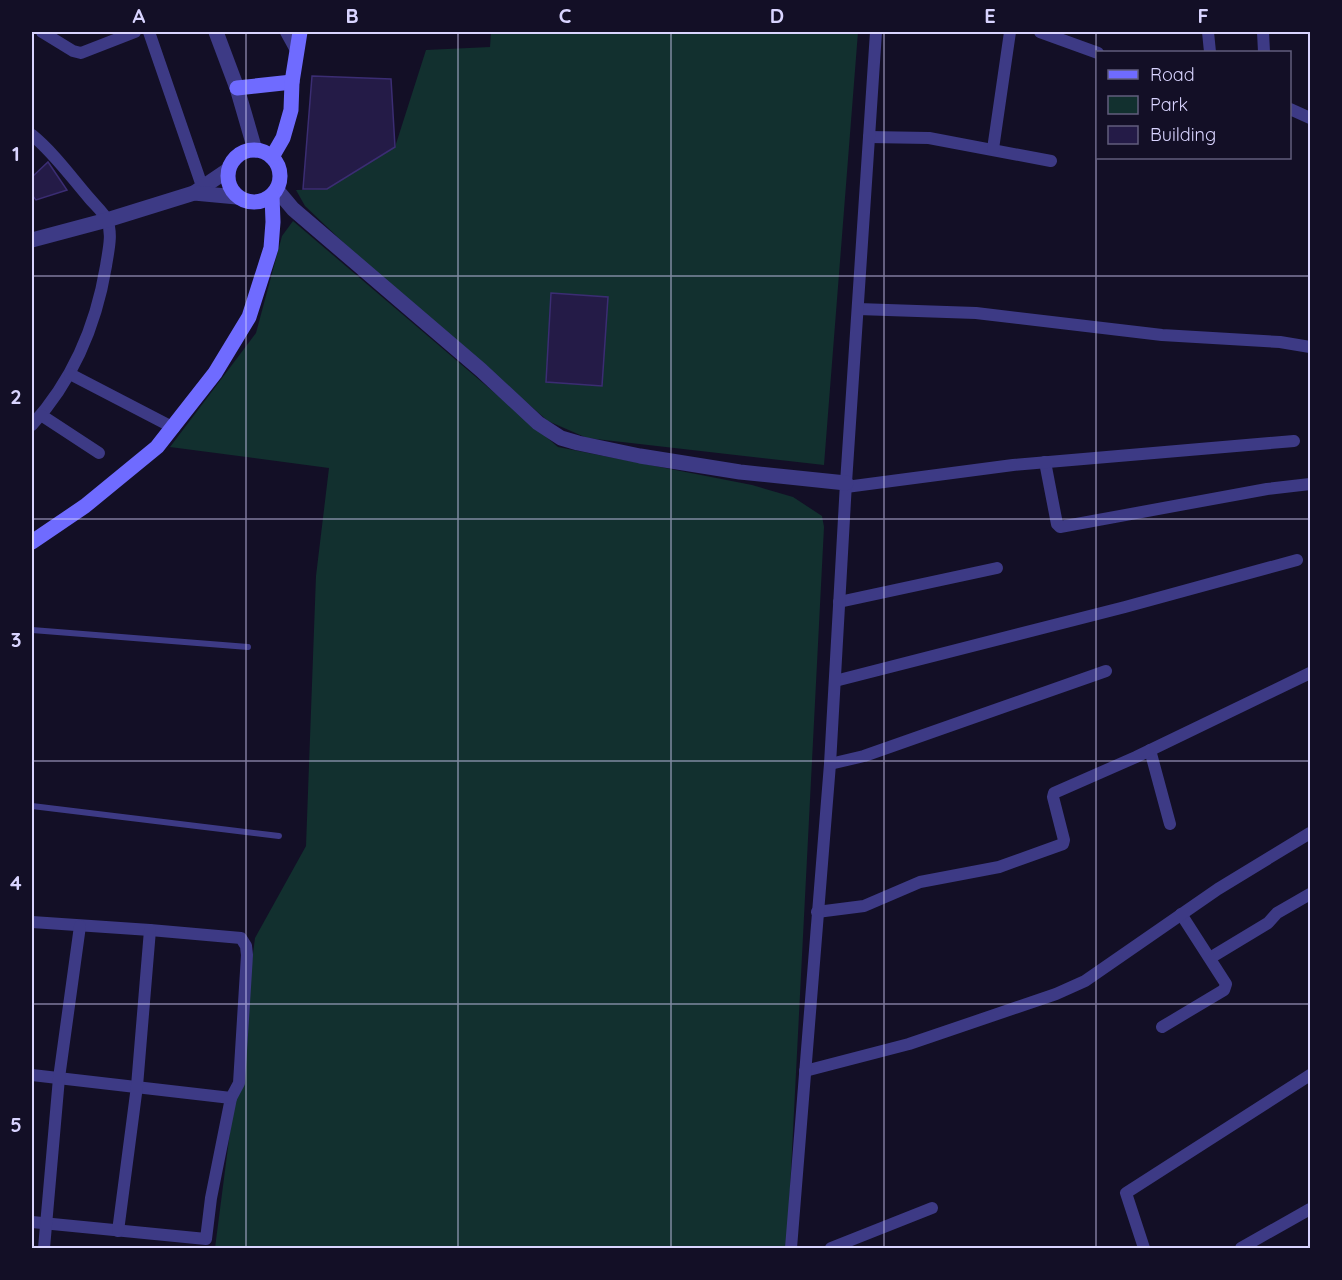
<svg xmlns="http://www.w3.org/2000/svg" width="1342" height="1280" font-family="Quicksand,sans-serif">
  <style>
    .green { fill: #12302f }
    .building { fill: #241b47; stroke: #3b2d73; stroke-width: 1.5 }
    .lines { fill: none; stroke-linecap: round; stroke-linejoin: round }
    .service { stroke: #3d3a85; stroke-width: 6 }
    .minor { stroke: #3d3a85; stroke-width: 12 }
    .tertiary { stroke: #3d3a85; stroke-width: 15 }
    .secondary { stroke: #6f6bff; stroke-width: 15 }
    .grid { fill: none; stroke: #d9d4ff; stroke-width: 1.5; stroke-opacity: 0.55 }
    .neatline { fill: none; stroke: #d9d4ff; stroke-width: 2 }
    .grid-label { font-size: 20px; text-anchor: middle; font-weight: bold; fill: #d9d4ff }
  </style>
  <rect width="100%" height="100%" fill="#130f26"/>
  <!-- green -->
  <g class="green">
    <path d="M 491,32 L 858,32 L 824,465 L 587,438 L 548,421 L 367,265 L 305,206 L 296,190 L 327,189 L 395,147 L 426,50 L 490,47 Z"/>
    <path d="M 293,221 L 558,447 L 752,485 L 793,497 L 822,516 L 824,527 L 787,1248 L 215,1248 L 255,938 L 306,846 L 316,576 L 329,468 L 170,447 L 256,333 L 282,236 Z"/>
  </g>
  <!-- building -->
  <g class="building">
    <path d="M 312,76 L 391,79 L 395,147 L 327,189 L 303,189 Z"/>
    <path d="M 48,162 L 67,190 L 36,200 L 32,195 L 32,177 Z"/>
    <path d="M 551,293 L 608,297 L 602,386 L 546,382 Z"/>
  </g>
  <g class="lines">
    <!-- service -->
    <g class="service">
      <path d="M 32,630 L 248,647"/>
      <path d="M 32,806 L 279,836"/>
    </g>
    <!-- minor -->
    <g class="minor">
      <path d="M 42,32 L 73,51 L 81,53 L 135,32"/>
      <path d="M 149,32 L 202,186"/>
      <path d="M 286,32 L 297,52"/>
      <path d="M 1040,32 L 1098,53"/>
      <path d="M 1208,32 L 1210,52"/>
      <path d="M 1263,32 L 1264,52"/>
      <path d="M 1290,109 L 1310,118"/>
      <path d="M 32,135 C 54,153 71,177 90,199 C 95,205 104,213 107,220 C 113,234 108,252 106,266 C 96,326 73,380 32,425"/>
      <path d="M 869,137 L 929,138 L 1051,161"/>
      <path d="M 993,149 L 1010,32"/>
      <path d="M 858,309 L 976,313 L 1162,335 L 1280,342 L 1310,347"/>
      <path d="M 70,374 L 174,428"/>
      <path d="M 41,415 L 99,453"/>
      <path d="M 1045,462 L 1057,524 L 1060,527 L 1267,489 L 1310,484"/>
      <path d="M 846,487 L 1013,465 L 1294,441"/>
      <path d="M 839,602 L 997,568"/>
      <path d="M 835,681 L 1125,607 L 1297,560"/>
      <path d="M 1150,750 L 1170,824"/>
      <path d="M 830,764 L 864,756 L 1106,671"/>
      <path d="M 817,912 L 864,906 L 920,882 L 999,867 L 1063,844 L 1064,840 L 1053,797 L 1054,793 L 1136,757 L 1310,673"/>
      <path d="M 32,922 L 150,930 L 241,938 L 246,946 L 247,955 L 239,1083 L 231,1098 L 211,1198 L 206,1239 L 32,1222"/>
      <path d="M 1210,958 L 1268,923 L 1277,913 L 1310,894"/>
      <path d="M 1162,1027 L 1224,990 L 1226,984 L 1181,914"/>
      <path d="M 805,1071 L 909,1044 L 1056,994 L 1085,981 L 1218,889 L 1310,833"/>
      <path d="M 32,1075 L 231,1098"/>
      <path d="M 118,1231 L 137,1086 L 150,930"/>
      <path d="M 44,1248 L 59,1078 L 80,926"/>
      <path d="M 791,1248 L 830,764 L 846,483 L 876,32"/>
      <path d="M 831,1248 L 932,1208"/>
      <path d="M 1144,1248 L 1126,1193 L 1310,1075"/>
      <path d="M 1241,1248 L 1310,1209"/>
    </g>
    <!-- tertiary -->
    <g class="tertiary">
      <path d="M 216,32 L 237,88 L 255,150"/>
      <path d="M 277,190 L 293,209 L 481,370 L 538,423 L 561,438 L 578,443 L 640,456 L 740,472 L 846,483"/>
      <path d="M 194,193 L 228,170"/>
      <path d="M 32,240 L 107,220 L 194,193 L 237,197"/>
    </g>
    <!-- secondary -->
    <g class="secondary">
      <path d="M 237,88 L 292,82"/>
      <circle cx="254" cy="176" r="26"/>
      <path d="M 272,157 L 283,138 L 291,110 L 292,82 L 300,32"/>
      <path d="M 32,542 L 85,506 L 157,447 L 215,373 L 249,317 L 271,248 L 273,222 L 272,196"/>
    </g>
  </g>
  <!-- grid -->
  <path class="grid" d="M 246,32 L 246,1248M 458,32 L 458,1248M 671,32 L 671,1248M 884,32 L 884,1248M 1096,32 L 1096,1248M 32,276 L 1310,276M 32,519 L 1310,519M 32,761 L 1310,761M 32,1004 L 1310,1004"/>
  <!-- border -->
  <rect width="1342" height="1280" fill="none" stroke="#130f26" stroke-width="66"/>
  <!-- legend -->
  <rect x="1096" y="51" width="195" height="108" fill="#130f26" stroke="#625e7d" stroke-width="1.5"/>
  <rect x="1108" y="70" width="30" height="9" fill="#6f6bff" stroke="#625e7d" stroke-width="1.5"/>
  <text x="1150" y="81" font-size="18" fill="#d9d4ff">Road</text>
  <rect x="1108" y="96" width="30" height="18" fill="#12302f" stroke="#625e7d" stroke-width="1.5"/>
  <text x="1150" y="111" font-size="18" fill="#d9d4ff">Park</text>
  <rect x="1108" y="126" width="30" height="18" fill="#241b47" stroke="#625e7d" stroke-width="1.5"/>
  <text x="1150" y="141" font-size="18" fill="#d9d4ff">Building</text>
  <rect x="33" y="33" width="1276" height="1214" class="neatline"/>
  <g class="grid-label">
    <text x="139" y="23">A</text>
    <text x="352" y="23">B</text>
    <text x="565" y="23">C</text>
    <text x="777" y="23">D</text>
    <text x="990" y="23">E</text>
    <text x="1203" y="23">F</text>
    <text x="16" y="161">1</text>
    <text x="16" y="404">2</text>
    <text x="16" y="647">3</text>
    <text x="16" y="890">4</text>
    <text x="16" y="1132">5</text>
  </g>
</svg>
